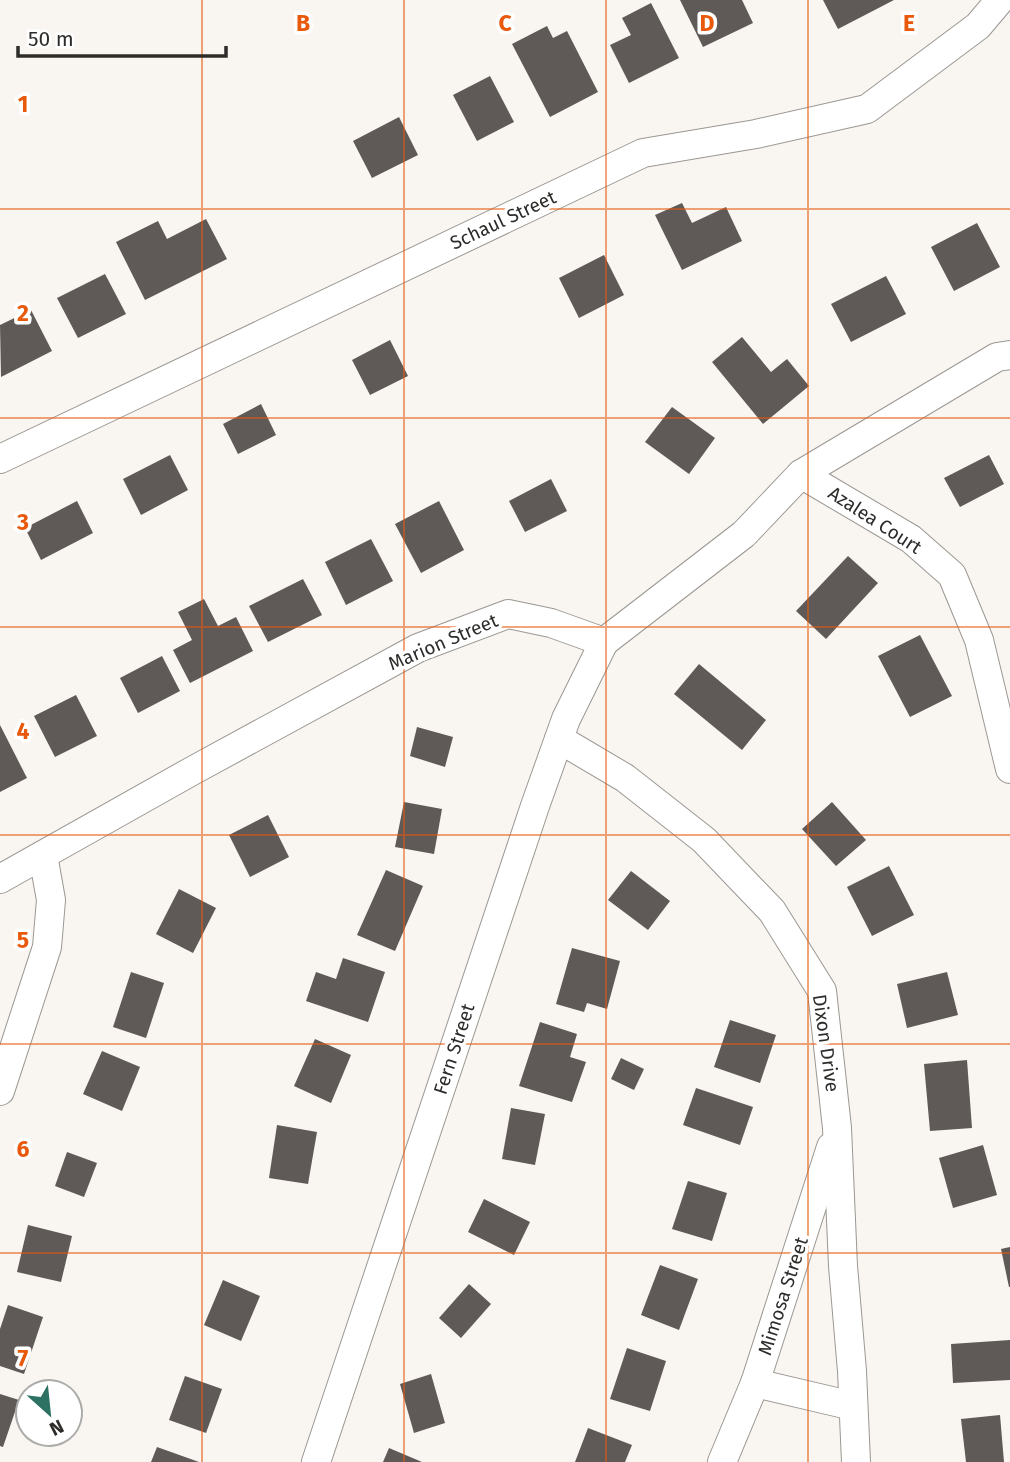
<svg xmlns="http://www.w3.org/2000/svg" width="1010" height="1462" font-family="'Fira Sans',sans-serif">
  <style>
    .building { fill: #5f5957 }
    .lines { fill: none; stroke-linecap: round; stroke-linejoin: round }
    .minor-casing { stroke: #9b9893; stroke-width: 30 }
    .minor { stroke: #fff; stroke-width: 28 }
    .grid { fill: none; stroke: #e8590c; stroke-width: 2; stroke-opacity: 0.55 }
    .labels { text-anchor: middle; dominant-baseline: central; stroke-width: 7; stroke-linejoin: round; paint-order: stroke }
    .street-label { font-size: 19px; fill: #2d2c2a; stroke: #fff }
    .grid-label { font-size: 23px; text-anchor: middle; font-weight: bold; fill: #e8590c; stroke: #fff; stroke-width: 7; stroke-linejoin: round; paint-order: stroke }
  </style>
  <rect width="100%" height="100%" fill="#f9f5f0"/>
  <!-- building -->
  <g class="building">
    <path d="M 680,0 L 742,0 L 753,23 L 703,47 Z"/>
    <path d="M 823,0 L 894,0 L 838,29 Z"/>
    <path d="M 651,3 L 679,58 L 629,83 L 610,45 L 631,35 L 622,18 Z"/>
    <path d="M 547,26 L 553,38 L 567,31 L 598,92 L 550,117 L 512,44 Z"/>
    <path d="M 490,76 L 514,122 L 477,141 L 453,95 Z"/>
    <path d="M 399,117 L 418,155 L 372,178 L 353,141 Z"/>
    <path d="M 682,203 L 692,223 L 726,207 L 742,241 L 682,270 L 655,215 Z"/>
    <path d="M 206,219 L 227,259 L 145,300 L 116,242 L 158,221 L 167,239 Z"/>
    <path d="M 977,223 L 1000,267 L 954,291 L 931,247 Z"/>
    <path d="M 604,255 L 624,295 L 579,318 L 559,278 Z"/>
    <path d="M 105,274 L 126,314 L 78,338 L 57,298 Z"/>
    <path d="M 886,276 L 906,314 L 851,342 L 831,304 Z"/>
    <path d="M 31,310 L 52,351 L 1,377 L 0,325 Z"/>
    <path d="M 742,337 L 771,372 L 787,359 L 809,386 L 763,424 L 712,362 Z"/>
    <path d="M 390,340 L 408,376 L 370,395 L 352,360 Z"/>
    <path d="M 261,404 L 276,435 L 238,454 L 223,424 Z"/>
    <path d="M 672,407 L 715,438 L 689,474 L 645,442 Z"/>
    <path d="M 170,455 L 188,490 L 141,515 L 123,479 Z"/>
    <path d="M 989,455 L 1004,484 L 960,507 L 944,478 Z"/>
    <path d="M 551,479 L 567,511 L 525,532 L 509,501 Z"/>
    <path d="M 77,501 L 93,533 L 41,560 L 25,528 Z"/>
    <path d="M 439,501 L 464,550 L 421,573 L 395,524 Z"/>
    <path d="M 371,539 L 393,581 L 346,605 L 325,562 Z"/>
    <path d="M 848,556 L 878,583 L 826,639 L 796,611 Z"/>
    <path d="M 303,579 L 322,615 L 268,642 L 249,606 Z"/>
    <path d="M 204,599 L 218,626 L 236,617 L 253,651 L 190,683 L 173,650 L 192,640 L 178,612 Z"/>
    <path d="M 920,635 L 952,696 L 910,717 L 878,656 Z"/>
    <path d="M 162,656 L 180,691 L 138,713 L 120,678 Z"/>
    <path d="M 699,664 L 766,720 L 742,750 L 674,694 Z"/>
    <path d="M 76,695 L 97,736 L 55,757 L 34,716 Z"/>
    <path d="M 0,725 L 27,778 L 0,792 Z"/>
    <path d="M 417,727 L 453,737 L 445,767 L 410,756 Z"/>
    <path d="M 404,802 L 442,809 L 434,854 L 395,847 Z"/>
    <path d="M 832,802 L 866,840 L 836,866 L 802,829 Z"/>
    <path d="M 268,815 L 289,857 L 250,877 L 229,835 Z"/>
    <path d="M 889,866 L 914,915 L 872,936 L 847,887 Z"/>
    <path d="M 386,870 L 423,886 L 395,951 L 357,935 Z"/>
    <path d="M 631,871 L 670,901 L 648,930 L 608,900 Z"/>
    <path d="M 179,889 L 216,908 L 193,953 L 156,934 Z"/>
    <path d="M 572,948 L 620,961 L 607,1009 L 587,1003 L 584,1012 L 556,1004 Z"/>
    <path d="M 343,958 L 385,972 L 368,1022 L 306,1001 L 316,972 L 336,979 Z"/>
    <path d="M 131,972 L 164,983 L 146,1038 L 113,1027 Z"/>
    <path d="M 947,972 L 958,1015 L 907,1028 L 897,984 Z"/>
    <path d="M 730,1020 L 776,1035 L 760,1083 L 714,1067 Z"/>
    <path d="M 540,1022 L 577,1034 L 570,1057 L 586,1062 L 572,1102 L 519,1086 Z"/>
    <path d="M 315,1039 L 351,1055 L 331,1103 L 294,1086 Z"/>
    <path d="M 102,1051 L 140,1067 L 122,1111 L 83,1094 Z"/>
    <path d="M 621,1058 L 644,1069 L 634,1090 L 611,1079 Z"/>
    <path d="M 967,1060 L 972,1128 L 930,1131 L 924,1064 Z"/>
    <path d="M 696,1088 L 753,1107 L 740,1145 L 683,1125 Z"/>
    <path d="M 511,1108 L 545,1114 L 535,1165 L 502,1159 Z"/>
    <path d="M 277,1125 L 317,1132 L 308,1184 L 269,1178 Z"/>
    <path d="M 983,1145 L 997,1195 L 953,1208 L 939,1158 Z"/>
    <path d="M 67,1152 L 97,1163 L 84,1197 L 55,1186 Z"/>
    <path d="M 688,1181 L 727,1193 L 712,1241 L 672,1229 Z"/>
    <path d="M 484,1199 L 530,1222 L 514,1255 L 468,1232 Z"/>
    <path d="M 28,1225 L 72,1236 L 61,1282 L 17,1272 Z"/>
    <path d="M 1010,1247 L 1010,1287 L 1009,1287 L 1001,1249 Z"/>
    <path d="M 660,1265 L 698,1279 L 679,1330 L 641,1315 Z"/>
    <path d="M 223,1280 L 260,1296 L 241,1341 L 204,1325 Z"/>
    <path d="M 469,1284 L 491,1304 L 461,1338 L 439,1318 Z"/>
    <path d="M 8,1305 L 43,1317 L 24,1374 L 0,1366 L 0,1329 Z"/>
    <path d="M 1010,1340 L 1010,1380 L 953,1383 L 951,1344 Z"/>
    <path d="M 627,1348 L 666,1361 L 650,1411 L 610,1399 Z"/>
    <path d="M 431,1374 L 445,1423 L 414,1433 L 400,1384 Z"/>
    <path d="M 185,1376 L 222,1389 L 206,1433 L 169,1420 Z"/>
    <path d="M 0,1394 L 19,1400 L 3,1447 L 0,1446 Z"/>
    <path d="M 1000,1415 L 1004,1462 L 966,1462 L 961,1419 Z"/>
    <path d="M 588,1428 L 632,1445 L 625,1462 L 575,1462 Z"/>
    <path d="M 157,1447 L 199,1462 L 151,1462 Z"/>
    <path d="M 389,1448 L 422,1462 L 383,1462 Z"/>
  </g>
  <g class="lines">
    <!-- minor casing -->
    <g class="minor-casing">
      <g id="minor">
        <path d="M 0,459 L 643,153 L 756,134 L 867,109 L 978,26 L 1000,0"/>
        <path d="M 801,474 L 911,539 L 952,575 L 979,640 L 1010,769"/>
        <path d="M 559,739 L 625,778 L 704,840 L 772,911 L 822,991 L 837,1128 L 843,1266 L 852,1371 L 856,1462"/>
        <path d="M 0,879 L 192,771 L 418,648 L 508,614 L 551,623 L 604,642 L 744,534 L 801,474 L 997,357 L 1010,355"/>
        <path d="M 0,1091 L 47,947 L 51,900 L 43,855"/>
        <path d="M 755,1383 L 853,1406"/>
        <path d="M 316,1462 L 535,806 L 566,719 L 604,642"/>
        <path d="M 722,1462 L 755,1383 L 831,1147"/>
      </g>
    </g>
    <!-- minor -->
    <use href="#minor" class="minor"/>
  </g>
  <!-- grid -->
  <path class="grid" d="M 202,0 L 202,1462M 404,0 L 404,1462M 606,0 L 606,1462M 808,0 L 808,1462M 0,209 L 1010,209M 0,418 L 1010,418M 0,627 L 1010,627M 0,835 L 1010,835M 0,1044 L 1010,1044M 0,1253 L 1010,1253"/>
  <g class="labels">
    <!-- street labels -->
    <g class="street-label">
      <text transform="translate(503 220) rotate(-25)">Schaul Street</text>
      <text transform="translate(875 520) rotate(33)">Azalea Court</text>
      <text transform="translate(443 642) rotate(-23)">Marion Street</text>
      <text transform="translate(826 1043) rotate(82)">Dixon Drive</text>
      <text transform="translate(454 1049) rotate(-72)">Fern Street</text>
      <text transform="translate(783 1296) rotate(-72)">Mimosa Street</text>
    </g>
  </g>
  <g class="grid-label">
    <text x="303" y="31">B</text>
    <text x="505" y="31">C</text>
    <text x="707" y="31">D</text>
    <text x="909" y="31">E</text>
    <text x="23" y="112">1</text>
    <text x="23" y="321">2</text>
    <text x="23" y="530">3</text>
    <text x="23" y="739">4</text>
    <text x="23" y="948">5</text>
    <text x="23" y="1157">6</text>
    <text x="23" y="1366">7</text>
  </g>
  <!-- north arrow -->
  <g transform="translate(49 1413) rotate(153)"><circle r="33" fill="#ffffff" stroke="#ababaa" stroke-width="2"/>
  <path d="M0-5L12 26L0 18L-12 26Z" fill="#2d7163"/>
  <text y="-10" font-size="19" font-weight="bold" text-anchor="middle" fill="#2d2c2a">N</text>
  </g>
  <!-- scale -->
  <path d="M18 46v10h208v-10" fill="none" stroke="#2d2c2a" stroke-width="3.5"/>
  <text x="28" y="46" font-size="21" fill="#2d2c2a" stroke="#ffffff" stroke-width="5" paint-order="stroke">50 m</text>
</svg>
